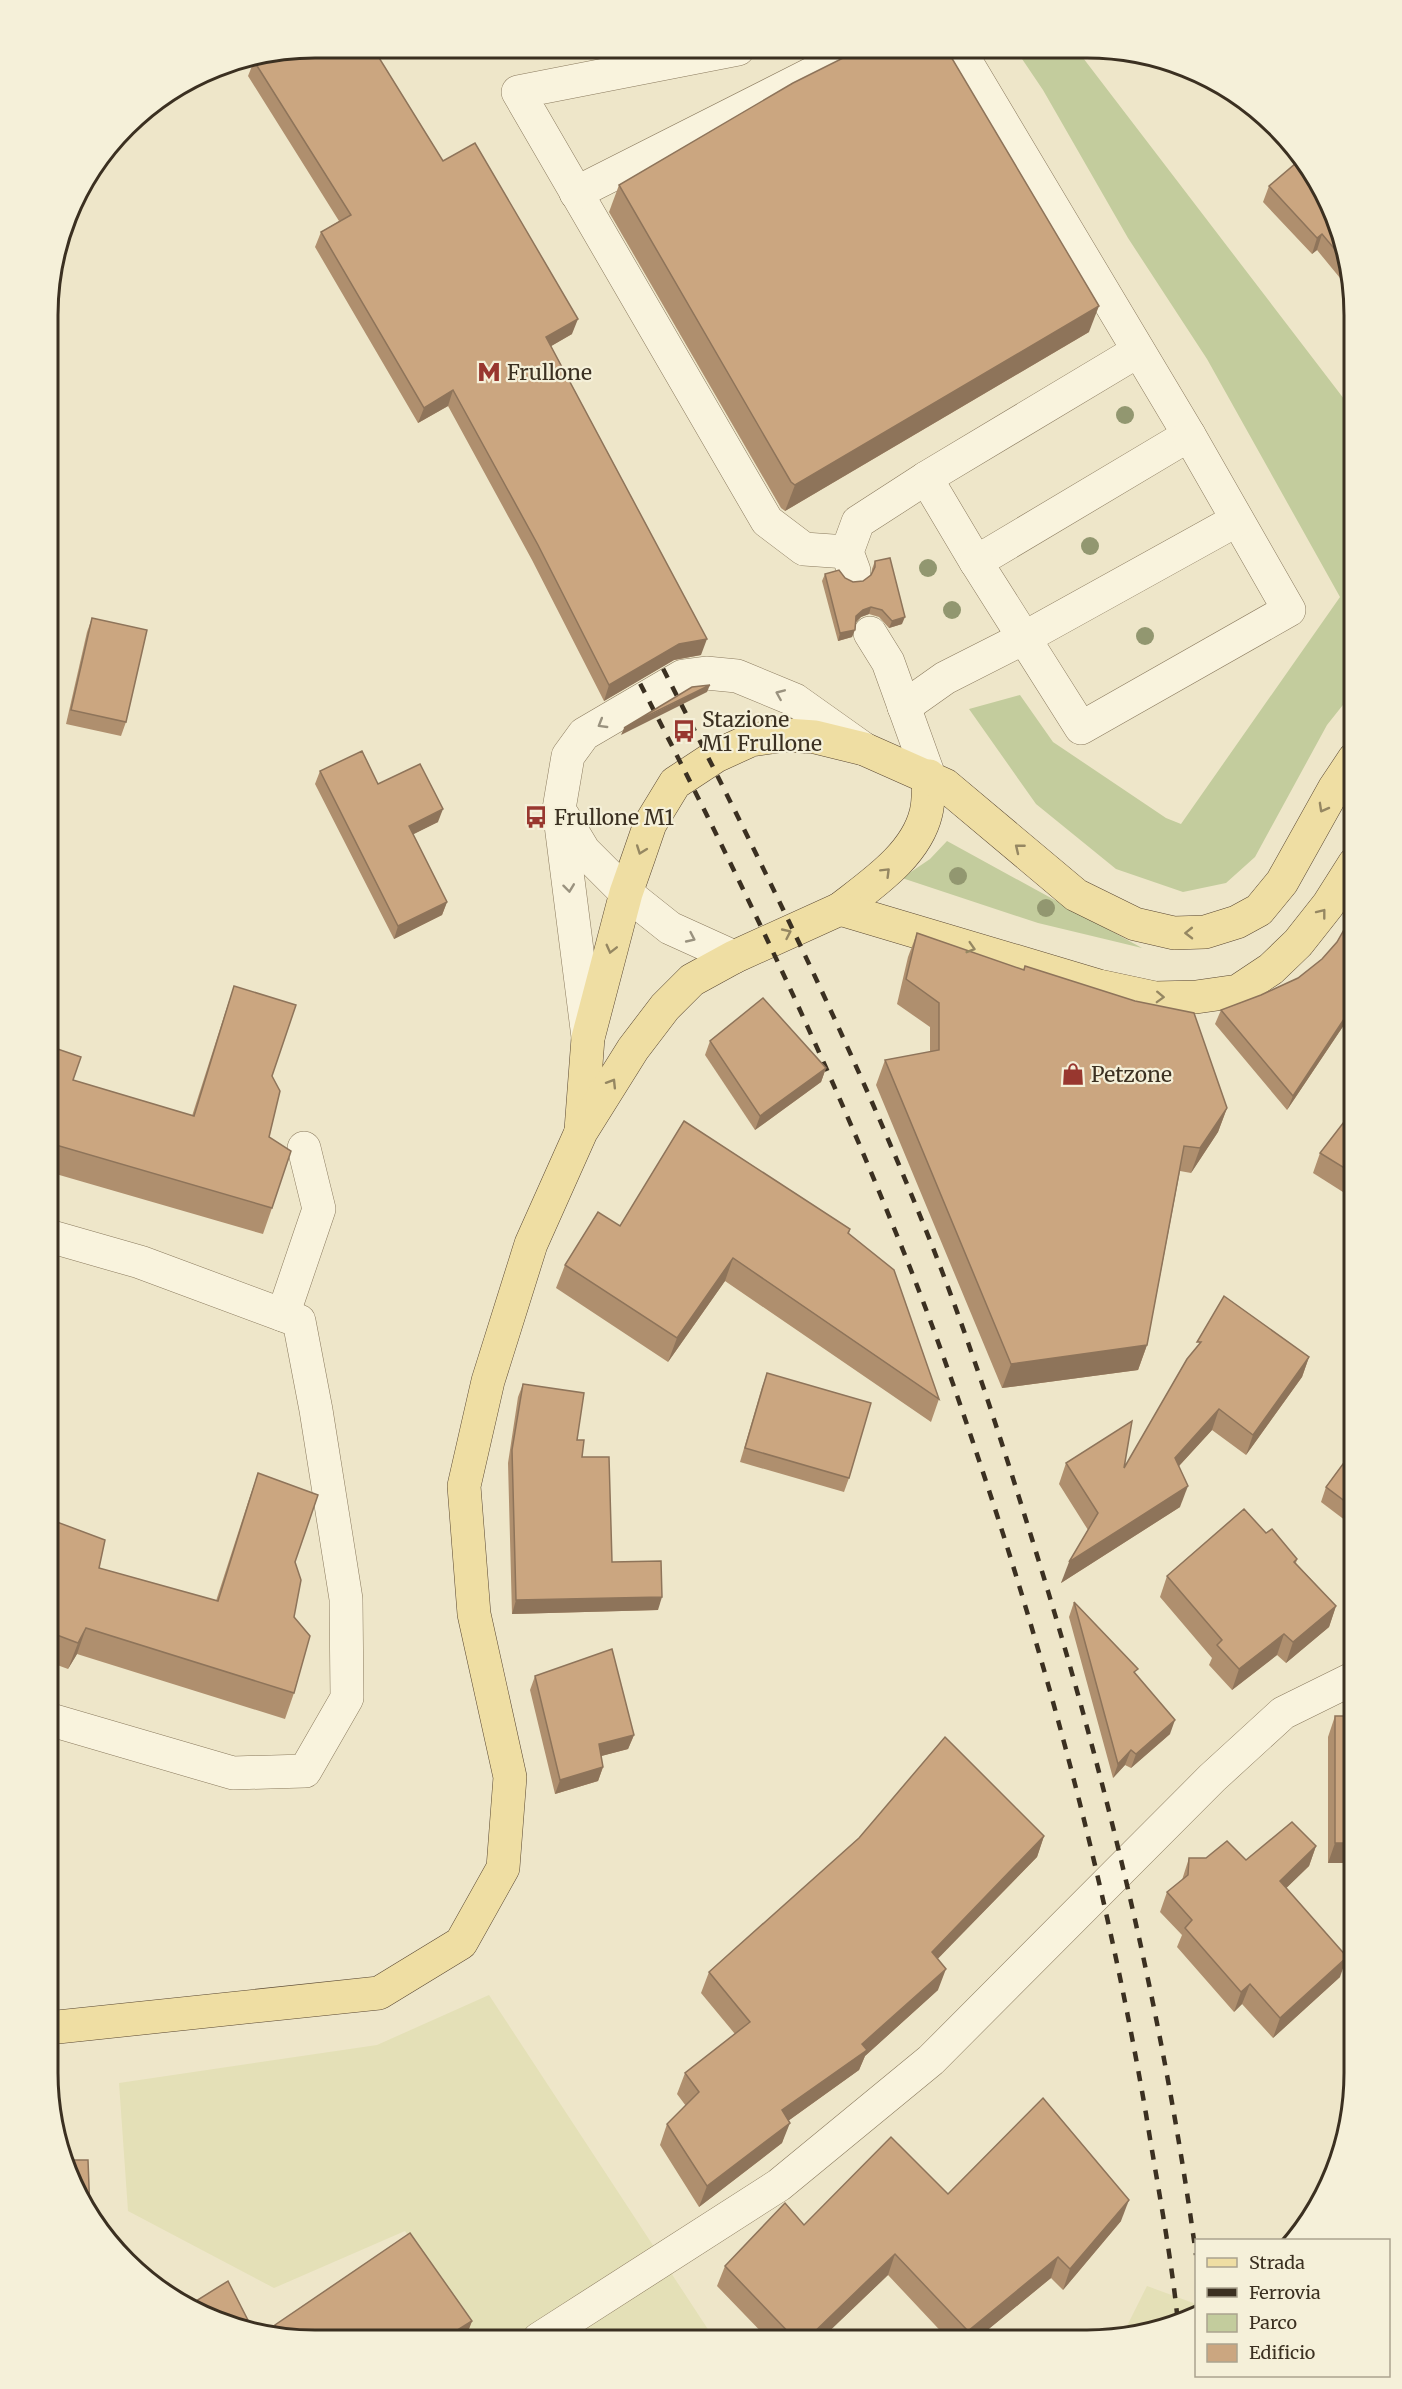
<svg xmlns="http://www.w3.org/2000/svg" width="1402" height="2389" font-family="Merriweather,serif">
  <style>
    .farmland { fill: #e4e0b7 }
    .green { fill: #c3cc9d }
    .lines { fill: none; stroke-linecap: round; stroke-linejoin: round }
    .minor-casing { stroke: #8a7a5e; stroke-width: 34 }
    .major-casing { stroke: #594732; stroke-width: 34 }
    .minor { stroke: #f9f3dd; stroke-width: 33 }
    .major { stroke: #efdea3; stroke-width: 33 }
    .rail { stroke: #3b3021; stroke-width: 4.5; stroke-dasharray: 10 10; stroke-linecap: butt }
    .tree { fill: #929770 }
    .wall { fill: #af8f6e }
    .shaded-wall { fill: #8e745a }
    .building { fill: #cba680; stroke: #8e745a; stroke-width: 1.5 }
    .oneway { stroke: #9a927f }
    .oneway2 { stroke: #958762 }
    .labels { text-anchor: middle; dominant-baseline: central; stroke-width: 4.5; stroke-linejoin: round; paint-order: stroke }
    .poi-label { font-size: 21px; fill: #3b3021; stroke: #f5f0d9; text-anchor: start }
    .rim { fill: none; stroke: #3b3021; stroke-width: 3 }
  </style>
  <rect width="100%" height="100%" fill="#eee6c9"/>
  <!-- farmland -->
  <g class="farmland">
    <path d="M 489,1995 L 715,2340 L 473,2339 L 405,2231 L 274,2288 L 128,2211 L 119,2083 L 377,2045 Z"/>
    <path d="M 1147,2286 L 1196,2304 L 1196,2316 L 1189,2321 L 1123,2334 Z"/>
  </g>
  <!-- green -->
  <g class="green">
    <path d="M 1016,50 L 1077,50 L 1354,412 L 1354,691 L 1327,725 L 1255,857 L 1226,883 L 1183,892 L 1116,869 L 1036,804 L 969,709 L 1020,695 L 1053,742 L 1166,818 L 1181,824 L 1340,597 L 1207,359 L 1128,238 L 1043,90 Z"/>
    <path d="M 947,841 L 1142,948 L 1038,923 L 902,878 L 930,859 Z"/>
  </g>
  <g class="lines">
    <!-- minor casing -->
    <g class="minor-casing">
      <g id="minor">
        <path d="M 738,49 L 518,92 L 767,521 L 804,549 L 847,552"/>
        <path d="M 576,193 L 831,64"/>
        <path d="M 926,478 L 976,562 L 1189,435 L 959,50"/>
        <path d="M 976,562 L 1081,728 L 1289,610 L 1189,435"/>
        <path d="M 854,571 L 847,552 L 858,522 L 926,478 L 1138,351"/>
        <path d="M 870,633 L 888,662 L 929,776"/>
        <path d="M 904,707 L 945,678 L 1024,638 L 1237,520"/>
        <path d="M 563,816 L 584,851 L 626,893 L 670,928 L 734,957"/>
        <path d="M 588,1037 L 559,809 L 568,756 L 584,734 L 683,676 L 706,673 L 737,676 L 795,700 L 864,749"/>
        <path d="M 283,1315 L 319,1209 L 304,1148"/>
        <path d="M 48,1719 L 233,1773 L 305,1771 L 347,1698 L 346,1599 L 316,1410 L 299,1321 L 140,1262 L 49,1236"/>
        <path d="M 539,2339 L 779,2185 L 931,2060 L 1212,1778 L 1283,1713 L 1354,1678"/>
      </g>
    </g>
    <!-- major casing -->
    <g class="major-casing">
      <g id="major">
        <path d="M 840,909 C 872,884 916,855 926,813 C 929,802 928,788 929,776"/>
        <path d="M 581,1130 L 588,1038 L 626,893 L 639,856 L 650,824 L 675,783 L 716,756 L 751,740 L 786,735 L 815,737 L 864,749 L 945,785 L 1076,895 L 1135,924 L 1174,933 L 1205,932 L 1237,922 L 1259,910 L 1282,882 L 1334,789 L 1354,759"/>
        <path d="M 48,2028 L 379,1993 L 461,1943 L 503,1868 L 510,1777 L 474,1614 L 464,1486 L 488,1381 L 531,1244 L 581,1132 L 633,1049 L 665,1007 L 692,980 L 734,957 L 840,909 L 1099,986 L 1155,998 L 1196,997 L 1238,991 L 1271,969 L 1298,943 L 1328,905 L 1354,864"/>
      </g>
    </g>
    <!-- minor -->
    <use href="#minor" class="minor"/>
    <!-- major -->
    <use href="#major" class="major"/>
    <!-- rail -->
    <g class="rail">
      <path d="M 654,651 C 750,838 844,1028 923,1223 C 965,1326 999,1433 1032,1539 C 1105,1773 1163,2012 1196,2255"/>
      <path d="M 631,666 C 727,851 818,1039 896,1233 C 934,1325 966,1420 997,1515 C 1060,1711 1111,1911 1146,2114 C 1157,2183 1171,2253 1178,2323"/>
    </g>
  </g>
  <!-- trees -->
  <g class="tree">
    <circle cx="1125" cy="415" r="9"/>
    <circle cx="1090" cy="546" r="9"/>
    <circle cx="928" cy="568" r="9"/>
    <circle cx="952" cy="610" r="9"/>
    <circle cx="1145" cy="636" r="9"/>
    <circle cx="958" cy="876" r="9"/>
    <circle cx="1046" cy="908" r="9"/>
  </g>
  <!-- wall -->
  <g class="wall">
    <path d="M 254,61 L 443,161 L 572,334 L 551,346 L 701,655 L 674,660 L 604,701 L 532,560 L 448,406 L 418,423 L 315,247 L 321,232 L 339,221 L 248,76 Z"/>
    <path d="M 619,185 L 1089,332 L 785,511 L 781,508 L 609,212 Z"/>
    <path d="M 1269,186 L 1334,213 L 1349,289 L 1317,250 L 1312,254 L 1263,202 Z"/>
    <path d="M 875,561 L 902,624 L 889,628 L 879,617 L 869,614 L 861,617 L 856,622 L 852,637 L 838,641 L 822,581 L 825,574 L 845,578 L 853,582 L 863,581 L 871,575 L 872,569 Z"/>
    <path d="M 92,618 L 126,722 L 121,736 L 66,724 L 87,632 Z"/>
    <path d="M 320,771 L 378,784 L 438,822 L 413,834 L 447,902 L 442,915 L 394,939 L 315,784 Z"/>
    <path d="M 917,933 L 1023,970 L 1025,966 L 1227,1108 L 1218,1132 L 1191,1173 L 1180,1171 L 1147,1345 L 1138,1370 L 1002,1388 L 876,1085 L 885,1060 L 930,1052 L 930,1027 L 897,1004 L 908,957 Z"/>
    <path d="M 1337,942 L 1354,1010 L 1287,1110 L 1215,1024 L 1221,1010 L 1261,995 L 1298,978 L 1322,959 Z"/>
    <path d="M 234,986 L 272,1076 L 269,1137 L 272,1208 L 263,1234 L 49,1172 L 49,1046 L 73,1080 L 192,1116 L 225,1013 Z"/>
    <path d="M 710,1041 L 826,1068 L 821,1082 L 755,1130 L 705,1055 Z"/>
    <path d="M 1354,1109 L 1354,1199 L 1313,1173 L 1320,1153 Z"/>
    <path d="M 620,1226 L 850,1229 L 849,1234 L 939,1399 L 931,1422 L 725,1281 L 668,1362 L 556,1288 L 565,1265 Z"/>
    <path d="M 1354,1325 L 1354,1349 L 1347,1344 Z"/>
    <path d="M 1309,1357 L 1302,1377 L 1246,1455 L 1212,1430 L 1179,1466 L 1180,1507 L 1061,1583 L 1088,1530 L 1059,1484 L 1066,1463 L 1124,1468 L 1187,1359 Z"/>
    <path d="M 767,1373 L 849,1478 L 844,1492 L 740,1462 L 762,1387 Z"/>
    <path d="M 523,1384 L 577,1440 L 612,1562 L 658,1610 L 512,1614 L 508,1463 L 518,1397 Z"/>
    <path d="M 1354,1449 L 1354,1527 L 1321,1502 L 1326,1487 Z"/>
    <path d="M 258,1473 L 295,1562 L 294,1693 L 285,1719 L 77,1654 L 68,1669 L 49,1662 L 49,1519 L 99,1568 L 216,1601 L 249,1499 Z"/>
    <path d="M 1266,1533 L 1297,1559 L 1296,1563 L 1336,1606 L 1329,1627 L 1286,1663 L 1277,1655 L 1232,1690 L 1209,1665 L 1212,1658 L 1160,1597 L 1167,1576 Z"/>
    <path d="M 1074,1602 L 1136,1674 L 1170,1734 L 1131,1768 L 1125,1765 L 1113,1778 L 1069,1617 Z"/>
    <path d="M 535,1676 L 634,1735 L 628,1749 L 601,1756 L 603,1767 L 598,1781 L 555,1794 L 530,1690 Z"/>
    <path d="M 1335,1716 L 1353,1863 L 1328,1863 L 1328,1737 Z"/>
    <path d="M 1044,1836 L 1037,1857 L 937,1959 L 938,1990 L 865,2056 L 859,2070 L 788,2121 L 782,2143 L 699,2207 L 660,2145 L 667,2124 L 686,2106 L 677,2094 L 685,2073 L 735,2034 L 701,1993 L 709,1972 Z"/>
    <path d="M 1316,1846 L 1309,1866 L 1286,1888 L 1340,1977 L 1273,2038 L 1242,2004 L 1234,2012 L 1177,1947 L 1182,1935 L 1160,1912 L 1167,1892 L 1182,1880 L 1189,1858 L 1246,1860 Z"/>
    <path d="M 948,2194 L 1121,2221 L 1063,2290 L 1051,2278 L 974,2341 L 950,2341 L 888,2275 L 820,2340 L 769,2340 L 717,2286 L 725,2266 L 804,2225 Z"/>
    <path d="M 472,2321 L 465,2339 L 281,2339 L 271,2336 L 275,2325 Z"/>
  </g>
  <!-- shaded-wall -->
  <g class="shaded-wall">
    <path d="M 1322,234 L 1317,250 L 1312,254 L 1317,238 Z"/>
    <path d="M 1099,306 L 1089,332 L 785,511 L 795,485 Z"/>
    <path d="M 578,319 L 572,334 L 541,352 L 546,337 Z"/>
    <path d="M 453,390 L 448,406 L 418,423 L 424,408 Z"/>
    <path d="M 871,607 L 869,614 L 861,617 L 854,624 L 856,616 L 863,610 Z"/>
    <path d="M 905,617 L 902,624 L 889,628 L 892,621 Z"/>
    <path d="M 855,630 L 852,637 L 838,641 L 840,633 Z"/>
    <path d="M 707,639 L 701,655 L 674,660 L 604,701 L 609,685 L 679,644 Z"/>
    <path d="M 710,685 L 707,692 L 621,735 L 624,728 Z"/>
    <path d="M 443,809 L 438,822 L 404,839 L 409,826 Z"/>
    <path d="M 447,902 L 442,915 L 394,939 L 398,926 Z"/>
    <path d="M 1354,1004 L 1354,1010 L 1287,1110 L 1293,1096 Z"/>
    <path d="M 826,1068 L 821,1082 L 755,1130 L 760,1116 Z"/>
    <path d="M 1227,1108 L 1218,1132 L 1191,1173 L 1200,1148 Z"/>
    <path d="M 733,1258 L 725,1281 L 668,1362 L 677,1338 Z"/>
    <path d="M 1147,1345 L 1138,1370 L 1002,1388 L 1011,1364 Z"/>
    <path d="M 1309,1357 L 1302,1377 L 1246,1455 L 1253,1435 Z"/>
    <path d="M 1219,1409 L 1212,1430 L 1167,1479 L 1175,1458 Z"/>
    <path d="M 1188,1486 L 1180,1507 L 1061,1583 L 1069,1562 Z"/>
    <path d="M 662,1597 L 658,1610 L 512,1614 L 516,1600 Z"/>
    <path d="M 1336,1606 L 1329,1627 L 1286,1663 L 1293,1642 Z"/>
    <path d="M 86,1628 L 77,1654 L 68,1669 L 78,1643 Z"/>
    <path d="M 1284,1634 L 1277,1655 L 1232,1690 L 1239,1669 Z"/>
    <path d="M 1175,1720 L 1170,1734 L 1131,1768 L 1136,1754 Z"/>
    <path d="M 634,1735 L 628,1749 L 594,1758 L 599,1744 Z"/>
    <path d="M 1131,1750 L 1125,1765 L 1113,1778 L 1118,1764 Z"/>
    <path d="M 603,1767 L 598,1781 L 555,1794 L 560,1780 Z"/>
    <path d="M 1044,1836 L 1037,1857 L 924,1973 L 932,1952 Z"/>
    <path d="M 1335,1843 L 1353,1843 L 1353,1863 L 1328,1863 Z"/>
    <path d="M 1316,1846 L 1309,1866 L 1273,1901 L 1280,1881 Z"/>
    <path d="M 1347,1957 L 1340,1977 L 1273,2038 L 1280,2018 Z"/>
    <path d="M 946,1969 L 938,1990 L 865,2056 L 859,2070 L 774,2131 L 782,2110 L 862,2044 Z"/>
    <path d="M 1250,1984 L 1242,2004 L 1234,2012 L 1241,1992 Z"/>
    <path d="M 790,2123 L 782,2143 L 699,2207 L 707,2186 Z"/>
    <path d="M 1129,2200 L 1121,2221 L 1063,2290 L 1070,2269 Z"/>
    <path d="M 895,2254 L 888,2275 L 820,2340 L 806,2340 Z"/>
    <path d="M 1058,2257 L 1051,2278 L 974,2341 L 965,2341 L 968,2331 Z"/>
    <path d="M 472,2321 L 465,2339 L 443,2339 Z"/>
  </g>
  <!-- building -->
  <g class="building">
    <path d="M 315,48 L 373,48 L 443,161 L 475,143 L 578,319 L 546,337 L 707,639 L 679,644 L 609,685 L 538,545 L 453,390 L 424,408 L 321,232 L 351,215 L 254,61 Z"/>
    <path d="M 859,50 L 947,50 L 1099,306 L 795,485 L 791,482 L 619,185 L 793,83 Z"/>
    <path d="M 1302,158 L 1334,213 L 1343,259 L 1322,234 L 1317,238 L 1269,186 Z"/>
    <path d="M 890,558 L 905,617 L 892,621 L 882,610 L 871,607 L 863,610 L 856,616 L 855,630 L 840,633 L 825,574 L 839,570 L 845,578 L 853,582 L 863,581 L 871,575 L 875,567 L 875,561 Z"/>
    <path d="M 92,618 L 147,630 L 126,722 L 71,710 Z"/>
    <path d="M 710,685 L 653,713 L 624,728 L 692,687 Z"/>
    <path d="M 362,751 L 378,784 L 420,764 L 443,809 L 409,826 L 447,902 L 398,926 L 320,771 Z"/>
    <path d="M 1354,912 L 1354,1004 L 1293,1096 L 1221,1010 L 1261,995 L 1298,978 L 1322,959 L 1337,942 Z"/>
    <path d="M 917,933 L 1024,970 L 1025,966 L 1135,1001 L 1194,1013 L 1227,1108 L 1200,1148 L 1184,1146 L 1147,1345 L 1011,1364 L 885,1060 L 939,1050 L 939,1003 L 906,979 Z"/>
    <path d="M 234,986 L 296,1005 L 272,1076 L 280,1091 L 269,1137 L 291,1151 L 272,1208 L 49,1143 L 49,1046 L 81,1057 L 73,1080 L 194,1116 Z"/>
    <path d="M 763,998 L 826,1068 L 760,1116 L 710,1041 Z"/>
    <path d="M 1354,1109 L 1354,1174 L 1320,1153 Z"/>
    <path d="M 684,1121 L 850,1229 L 848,1233 L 894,1270 L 939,1399 L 733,1258 L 677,1338 L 565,1265 L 598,1212 L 620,1226 Z"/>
    <path d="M 1224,1296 L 1309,1357 L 1253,1435 L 1219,1409 L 1175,1458 L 1188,1486 L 1069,1562 L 1098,1513 L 1066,1463 L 1132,1421 L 1124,1468 L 1187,1359 L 1201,1342 L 1197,1342 Z"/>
    <path d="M 767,1373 L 871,1403 L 849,1478 L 745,1448 Z"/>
    <path d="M 523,1384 L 584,1393 L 577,1440 L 584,1440 L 582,1457 L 609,1457 L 612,1562 L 661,1561 L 662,1597 L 516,1600 L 512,1450 Z"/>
    <path d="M 1354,1449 L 1354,1508 L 1326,1487 Z"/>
    <path d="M 258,1473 L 318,1495 L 295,1562 L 301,1580 L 294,1617 L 310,1636 L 294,1693 L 86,1628 L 78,1643 L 49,1632 L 49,1519 L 105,1540 L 99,1568 L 218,1601 Z"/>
    <path d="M 1244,1509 L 1266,1533 L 1272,1529 L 1297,1559 L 1294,1562 L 1336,1606 L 1293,1642 L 1284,1634 L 1239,1669 L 1217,1645 L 1222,1640 L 1167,1576 Z"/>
    <path d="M 1074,1602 L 1138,1669 L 1134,1672 L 1175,1720 L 1136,1754 L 1131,1750 L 1118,1764 Z"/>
    <path d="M 612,1649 L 634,1735 L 599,1744 L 603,1767 L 560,1780 L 535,1676 Z"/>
    <path d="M 1335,1716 L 1354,1716 L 1353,1843 L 1335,1843 Z"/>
    <path d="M 945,1737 L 1044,1836 L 932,1952 L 946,1969 L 862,2044 L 867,2050 L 782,2110 L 790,2123 L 707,2186 L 667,2124 L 699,2092 L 685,2073 L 750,2022 L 709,1972 L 859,1838 Z"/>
    <path d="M 1292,1822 L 1316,1846 L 1280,1881 L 1347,1957 L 1280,2018 L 1250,1984 L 1241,1992 L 1185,1928 L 1192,1920 L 1167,1892 L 1188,1875 L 1189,1858 L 1206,1858 L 1227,1841 L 1246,1860 Z"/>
    <path d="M 1043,2098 L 1129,2200 L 1070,2269 L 1058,2257 L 968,2331 L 895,2254 L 806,2340 L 796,2340 L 725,2266 L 785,2203 L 804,2225 L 891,2137 L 948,2194 Z"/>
    <path d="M 65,2160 L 88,2160 L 90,2213 L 68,2176 Z"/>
    <path d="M 410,2233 L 472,2321 L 443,2339 L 283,2339 L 275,2325 Z"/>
    <path d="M 228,2281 L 254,2332 L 213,2320 L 188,2306 Z"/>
  </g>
  <!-- one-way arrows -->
  <defs><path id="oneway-chevron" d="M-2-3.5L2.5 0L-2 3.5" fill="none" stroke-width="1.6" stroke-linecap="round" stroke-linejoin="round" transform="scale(1.5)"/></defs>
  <g class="oneway">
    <use href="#oneway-chevron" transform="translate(780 694) rotate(-157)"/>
    <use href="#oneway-chevron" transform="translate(602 724) rotate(149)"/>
    <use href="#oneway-chevron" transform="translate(569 888) rotate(83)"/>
    <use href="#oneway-chevron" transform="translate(691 938) rotate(25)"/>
  </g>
  <g class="oneway2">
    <use href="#oneway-chevron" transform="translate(1323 808) rotate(119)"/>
    <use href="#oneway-chevron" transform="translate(1019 848) rotate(-141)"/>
    <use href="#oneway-chevron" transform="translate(641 850) rotate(110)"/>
    <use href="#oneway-chevron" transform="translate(886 872) rotate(-45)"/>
    <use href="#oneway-chevron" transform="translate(1322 913) rotate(-52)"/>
    <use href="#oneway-chevron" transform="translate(787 933) rotate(-25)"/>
    <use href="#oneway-chevron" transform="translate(1189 933) rotate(179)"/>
    <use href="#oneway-chevron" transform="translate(971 948) rotate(17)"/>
    <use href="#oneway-chevron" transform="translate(611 949) rotate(104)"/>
    <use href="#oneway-chevron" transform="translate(1160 997) rotate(2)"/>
    <use href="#oneway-chevron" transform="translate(612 1083) rotate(-58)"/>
  </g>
  <!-- icons -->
  <defs>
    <g id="metro-bare" transform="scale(1.8)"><path d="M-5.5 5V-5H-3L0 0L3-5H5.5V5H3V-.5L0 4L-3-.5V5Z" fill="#98372f" stroke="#f5f0d9" stroke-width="2.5" paint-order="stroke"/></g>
    <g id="bus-bare" transform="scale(1.8)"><path d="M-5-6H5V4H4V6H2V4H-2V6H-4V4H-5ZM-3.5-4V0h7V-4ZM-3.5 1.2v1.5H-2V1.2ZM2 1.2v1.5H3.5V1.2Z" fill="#98372f" stroke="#f5f0d9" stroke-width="2.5" paint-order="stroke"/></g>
    <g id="shop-bare" transform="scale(1.8)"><path d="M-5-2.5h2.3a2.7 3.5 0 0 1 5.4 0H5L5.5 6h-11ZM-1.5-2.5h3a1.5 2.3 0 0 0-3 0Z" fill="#98372f" stroke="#f5f0d9" stroke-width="2.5" paint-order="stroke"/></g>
  </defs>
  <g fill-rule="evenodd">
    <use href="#metro-bare" x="489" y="372"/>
    <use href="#bus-bare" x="684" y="731"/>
    <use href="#bus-bare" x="536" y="817"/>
    <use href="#shop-bare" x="1073" y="1074"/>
  </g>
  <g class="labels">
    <!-- poi labels -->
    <g class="poi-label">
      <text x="507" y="372">Frullone</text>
      <text x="702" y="719">Stazione<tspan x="702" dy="24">M1 Frullone</tspan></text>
      <text x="554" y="817">Frullone M1</text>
      <text x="1091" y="1074">Petzone</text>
    </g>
  </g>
  <!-- crop -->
  <path d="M0 0H1402V2389H0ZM315 58H1087A257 257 0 0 1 1344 315V2073A257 257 0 0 1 1087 2330H315A257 257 0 0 1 58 2073V315A257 257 0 0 1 315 58Z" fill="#f5f0d9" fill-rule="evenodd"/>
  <path class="rim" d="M315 58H1087A257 257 0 0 1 1344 315V2073A257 257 0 0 1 1087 2330H315A257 257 0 0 1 58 2073V315A257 257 0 0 1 315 58Z"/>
  <!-- legend -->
  <rect x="1195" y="2239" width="195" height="138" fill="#f5f0d9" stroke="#aba38f" stroke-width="1.5"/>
  <rect x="1207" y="2258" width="30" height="9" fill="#efdea3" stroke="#aba38f" stroke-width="1.5"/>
  <text x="1249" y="2269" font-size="18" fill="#3b3021">Strada</text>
  <rect x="1207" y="2288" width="30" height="9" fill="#3b3021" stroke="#aba38f" stroke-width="1.5"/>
  <text x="1249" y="2299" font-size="18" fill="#3b3021">Ferrovia</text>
  <rect x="1207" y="2314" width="30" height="18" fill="#c3cc9d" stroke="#aba38f" stroke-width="1.5"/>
  <text x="1249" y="2329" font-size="18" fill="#3b3021">Parco</text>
  <rect x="1207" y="2344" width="30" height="18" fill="#cba680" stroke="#aba38f" stroke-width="1.5"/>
  <text x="1249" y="2359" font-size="18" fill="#3b3021">Edificio</text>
</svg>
